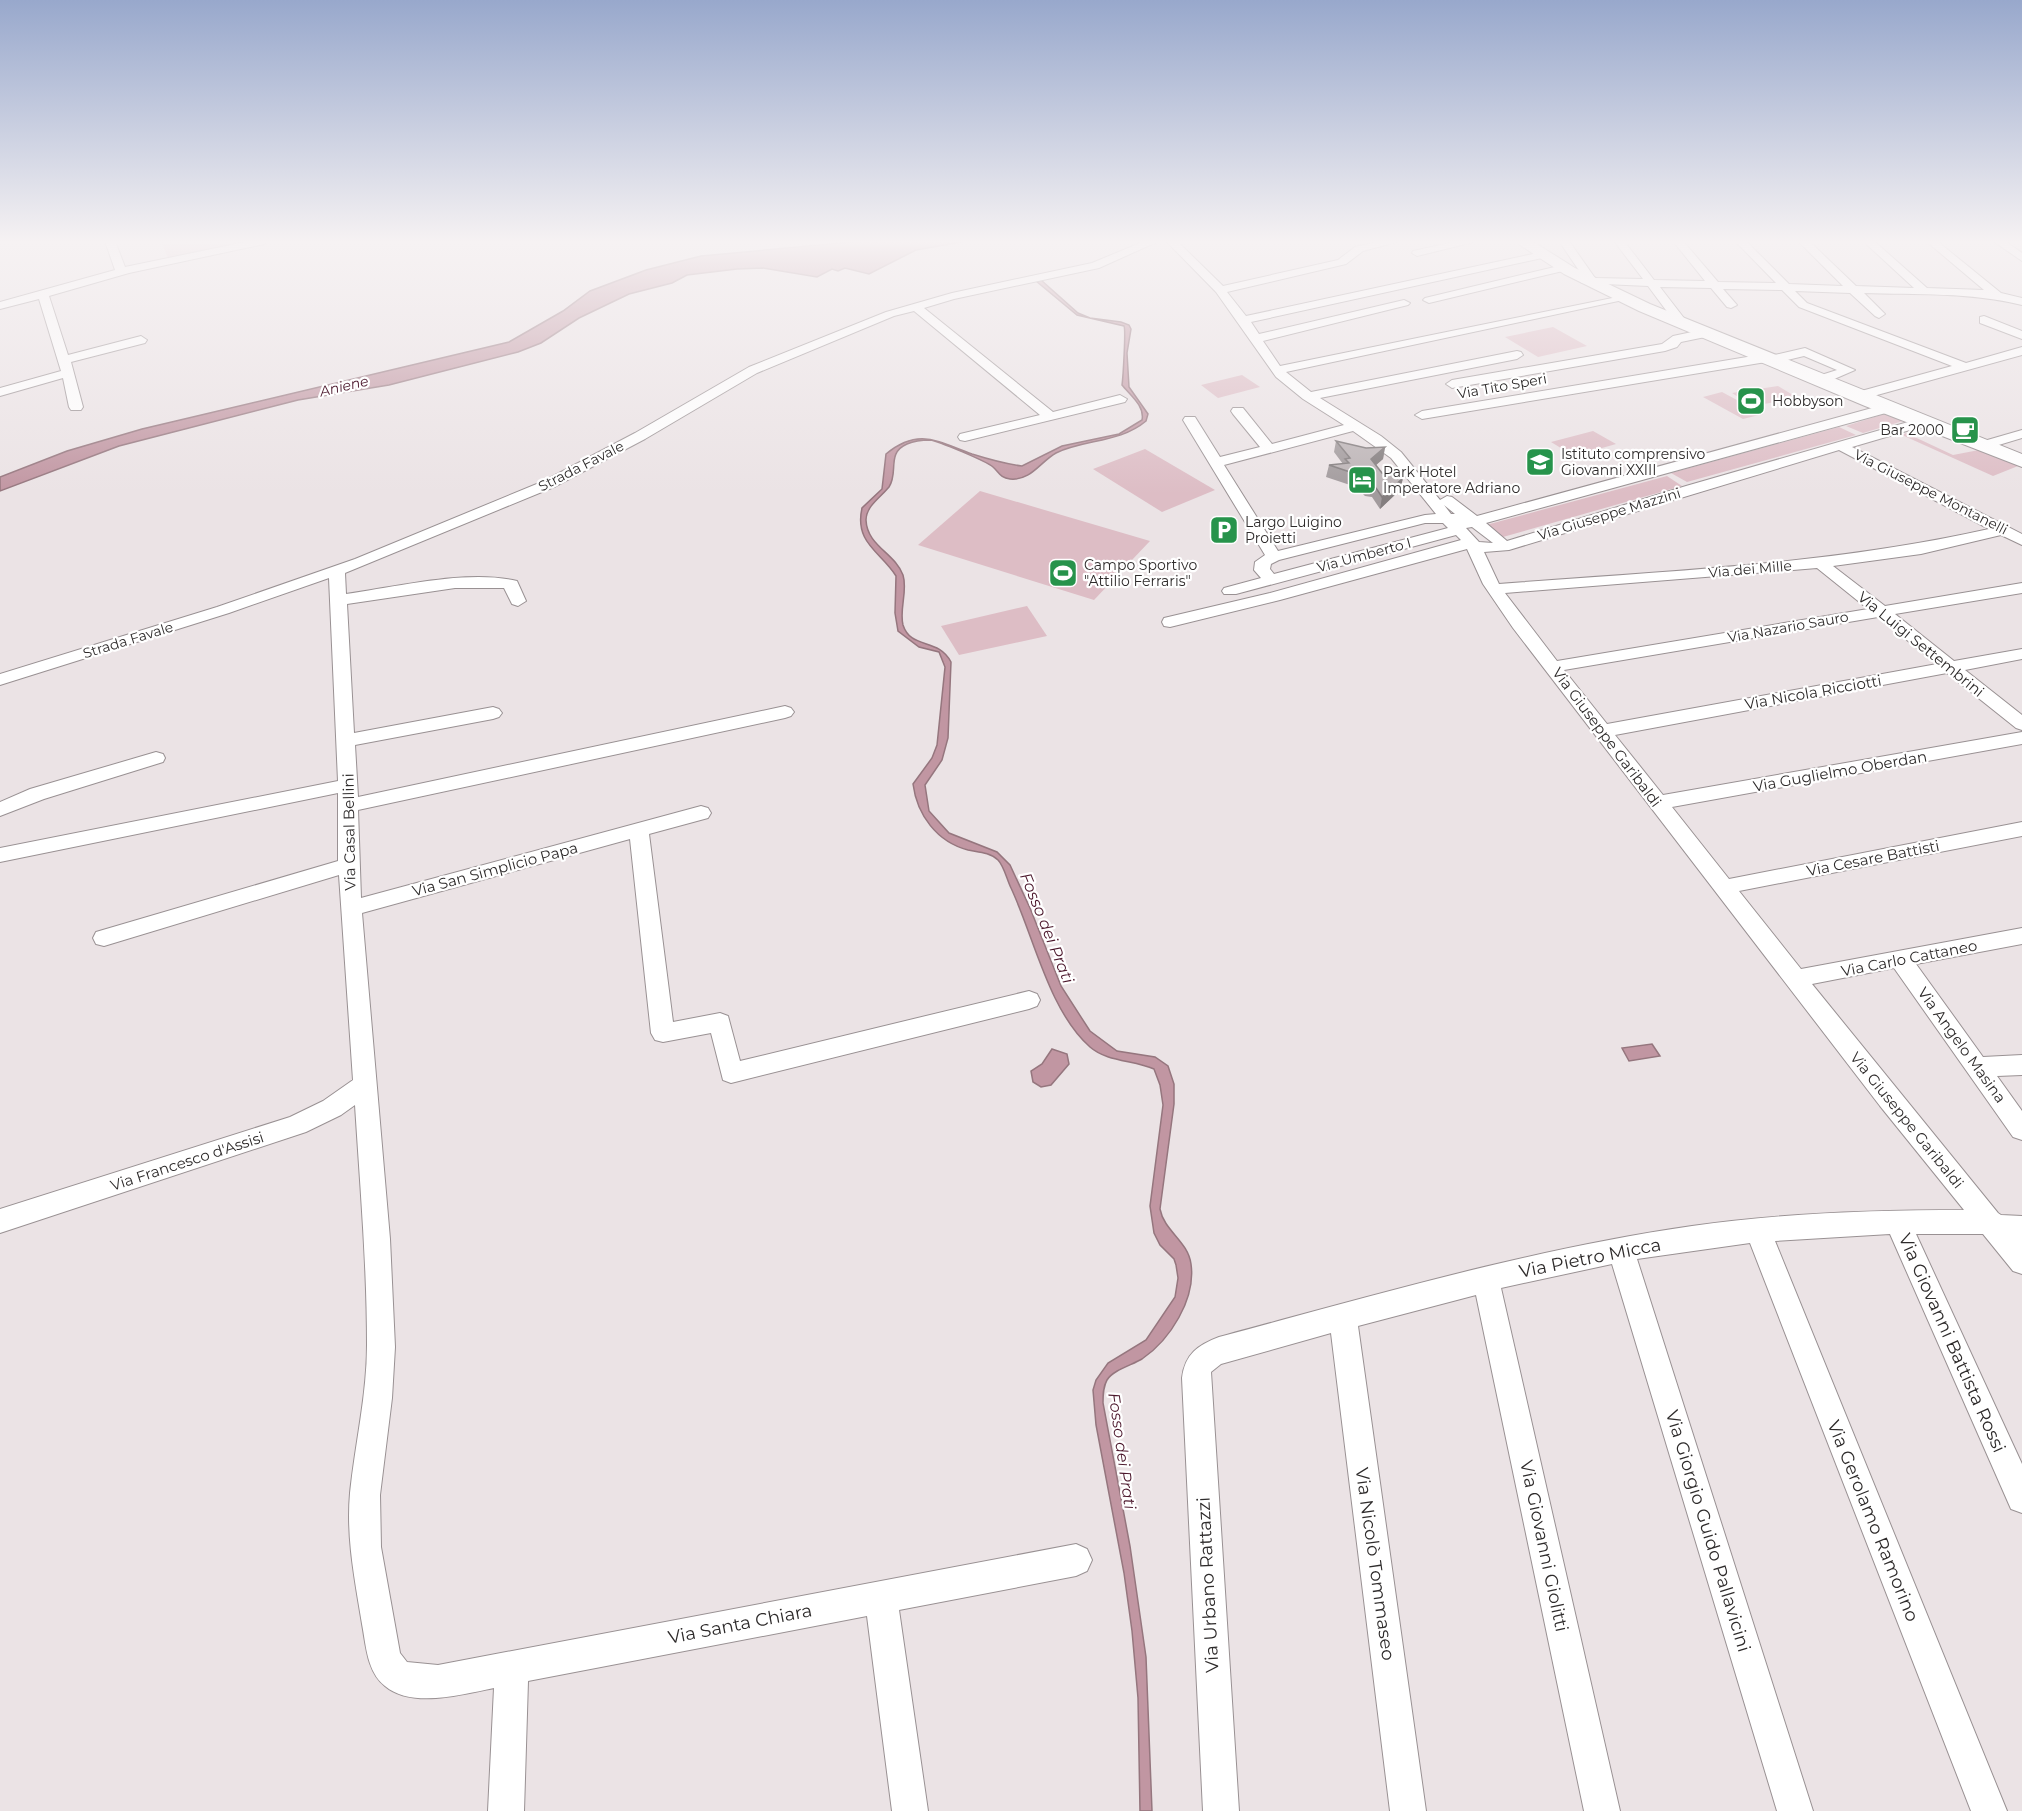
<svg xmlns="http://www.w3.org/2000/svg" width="2022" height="1811" font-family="Montserrat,sans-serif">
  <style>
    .green { fill: #ddbdc5 }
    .water { fill: #c196a2; stroke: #95767e; stroke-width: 1.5 }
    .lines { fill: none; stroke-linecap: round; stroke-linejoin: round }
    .minor-casing { stroke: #999193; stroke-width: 2 }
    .secondary-casing { stroke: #999193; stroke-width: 2 }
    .minor { fill: #fff; fill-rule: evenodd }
    .secondary { fill: #fff; fill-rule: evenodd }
    .wall { fill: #a29b9d }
    .shaded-wall { fill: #847e7f }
    .building { fill: #bcb4b6; stroke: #847e7f; stroke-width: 1.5 }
    .labels { text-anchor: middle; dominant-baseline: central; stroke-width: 4.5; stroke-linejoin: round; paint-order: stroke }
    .far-water-label { font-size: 14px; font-style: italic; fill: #4a152a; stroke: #fff }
    .far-street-label { font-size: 14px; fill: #2e2b2b; stroke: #fff }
    .far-poi-label { font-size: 14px; fill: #2e2b2b; stroke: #fff; text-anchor: start }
    .street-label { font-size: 15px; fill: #2e2b2b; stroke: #fff }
    .water-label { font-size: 16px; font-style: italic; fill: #4a152a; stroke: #fff }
    .near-street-label { font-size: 18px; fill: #2e2b2b; stroke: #fff }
  </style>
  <rect width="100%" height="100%" fill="#ebe3e5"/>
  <!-- green -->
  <g class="green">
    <path d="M 157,241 L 254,241 L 169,260 L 163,246 Z"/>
    <path d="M 1553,327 L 1587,346 L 1538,357 L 1505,337 Z"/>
    <path d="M 1242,375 L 1260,387 L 1218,398 L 1201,385 Z"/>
    <path d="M 1778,386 L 1798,398 L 1752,406 L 1732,393 Z"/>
    <path d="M 1722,392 L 1763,414 L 1743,419 L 1703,397 Z"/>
    <path d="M 1887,413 L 1903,421 L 1863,433 L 1846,426 Z"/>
    <path d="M 1839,427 L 1856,435 L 1687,482 L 1671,473 Z"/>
    <path d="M 1593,431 L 1616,444 L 1574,456 L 1551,442 Z"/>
    <path d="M 1906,433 L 1953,455 L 1979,450 L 2018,466 L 1993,476 L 1902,435 Z"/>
    <path d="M 1145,449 L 1215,490 L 1162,512 L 1093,469 Z"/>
    <path d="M 1667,476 L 1682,486 L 1503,537 L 1486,525 Z"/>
    <path d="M 980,491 L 1150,541 L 1094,600 L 918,545 Z"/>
    <path d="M 1027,606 L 1047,636 L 959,655 L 941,626 Z"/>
  </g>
  <!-- water -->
  <g class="water">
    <path d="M 862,241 L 967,241 L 916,250 L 869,274 L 845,268 L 838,271 L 832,269 L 817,277 L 763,268 L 737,269 L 687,275 L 672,283 L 629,294 L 579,318 L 541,343 L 518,352 L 389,385 L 298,400 L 119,446 L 0,491 L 0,477 L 67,451 L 142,429 L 509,342 L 563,311 L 590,291 L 646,270 L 701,256 Z"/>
    <path d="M 1041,280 L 1078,313 L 1090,318 L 1121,322 L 1129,325 L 1131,329 L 1127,353 L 1129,387 L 1148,414 L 1146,421 C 1120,443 1085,439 1056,453 C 1040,462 1031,481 1010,479 C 1000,478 999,472 993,467 C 986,461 938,441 930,440 C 922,440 914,441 907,444 C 886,453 899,472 889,487 C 881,497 866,506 866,520 C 867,546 895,553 903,575 C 908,591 899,609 903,625 C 911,650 938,637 951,662 L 948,738 L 942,760 L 925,785 L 929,811 L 949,833 L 997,852 L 1010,865 L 1030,908 L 1061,986 L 1090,1031 L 1117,1051 L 1155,1057 L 1168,1066 L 1174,1084 L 1174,1104 L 1160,1209 C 1164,1231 1188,1241 1191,1264 C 1196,1299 1170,1340 1142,1359 C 1132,1365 1113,1370 1107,1380 C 1103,1387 1103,1395 1103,1403 L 1130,1546 L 1146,1657 L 1152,1811 L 1140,1811 L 1138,1698 L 1132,1631 L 1124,1573 L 1096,1425 L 1093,1390 L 1096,1380 L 1108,1363 L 1146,1340 L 1175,1297 L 1178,1278 L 1176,1265 L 1174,1259 L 1160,1245 L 1154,1233 L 1150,1206 L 1163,1105 L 1160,1085 L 1154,1069 C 1134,1060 1107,1062 1090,1047 C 1049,1011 1034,937 1011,888 C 1007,880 1004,866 998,860 C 990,852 977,852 968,850 C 937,842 917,815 913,784 L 932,758 L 937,745 L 945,667 L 939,652 L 919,647 L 898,631 L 895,613 L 896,576 C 881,552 854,543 862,508 L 882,489 L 886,454 C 919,427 938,442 972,454 C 988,459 1006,464 1022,466 L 1062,446 L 1119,434 L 1142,420 C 1145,406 1130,395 1122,385 C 1123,378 1126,330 1124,326 L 1077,315 L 1036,281 Z"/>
    <path d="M 1652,1044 L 1660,1056 L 1629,1061 L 1622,1048 Z"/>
    <path d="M 1052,1049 L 1067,1054 L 1069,1064 L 1051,1085 L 1041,1087 L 1033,1082 L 1031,1071 L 1042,1064 Z"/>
  </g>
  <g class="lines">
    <!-- minor casing -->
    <g class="minor-casing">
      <g id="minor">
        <path d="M 105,241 L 115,241 L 125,267 L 250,241 L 269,241 L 264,244 L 129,273 L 49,296 L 68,355 L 141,336 L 147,340 L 145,343 L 71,362 L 83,407 L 81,410 L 71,410 L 69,407 L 63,378 L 0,396 L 0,388 L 61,371 L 39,299 L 0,309 L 0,302 L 115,270 Z"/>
        <path d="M 1145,241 L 1159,241 L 1099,268 L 954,299 L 924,308 L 1053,412 L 1120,395 L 1127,399 L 1125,402 L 965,441 L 960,440 L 958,437 L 960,434 L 1040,415 L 914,311 L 894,316 L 757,373 L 645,439 L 554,487 L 345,573 L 346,594 C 396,587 468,569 517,581 L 526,601 L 518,606 L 512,604 L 504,588 L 455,588 L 347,604 L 354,733 L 493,707 L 499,709 L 502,713 L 499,717 L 493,719 L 355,745 L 358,797 L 785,706 L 791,708 L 794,712 L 791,716 L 785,718 L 358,810 L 361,898 L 701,806 L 708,808 L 711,813 L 708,818 L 649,834 L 673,1022 L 720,1013 L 728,1016 L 740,1061 L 1029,991 L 1037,994 L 1040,1000 L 1037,1006 L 1029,1009 L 731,1083 L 723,1080 L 711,1033 L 663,1042 L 655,1040 L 651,1033 L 630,839 L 362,913 L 390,1239 L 395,1347 L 392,1398 L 380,1495 L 381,1547 L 400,1653 L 407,1662 L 438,1665 L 1076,1544 L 1087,1549 L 1092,1560 L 1087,1571 L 1076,1576 L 899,1610 L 928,1811 L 892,1811 L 867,1616 L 528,1681 L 524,1811 L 488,1811 L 494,1688 C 464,1694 412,1709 385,1686 C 367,1672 366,1645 362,1624 C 355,1581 346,1538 350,1493 C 355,1444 367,1395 367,1345 C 367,1265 360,1185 355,1105 L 341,1115 L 306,1132 L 0,1233 L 0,1209 L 290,1117 L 323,1101 L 353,1080 L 339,875 L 104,946 L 96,944 L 93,938 L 96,932 L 338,861 L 338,793 L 0,862 L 0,848 L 338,781 L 329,578 L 229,613 L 0,685 L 0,674 L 217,607 L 355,559 L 544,481 L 635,433 L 749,367 L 886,312 L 952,293 L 1092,263 Z"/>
        <path d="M 1166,241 L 1177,241 L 1223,286 L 1338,260 L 1355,247 L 1381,241 L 1400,241 L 1363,251 L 1346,264 L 1227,292 L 1246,316 L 1542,252 L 1547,255 L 1542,258 L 1251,322 L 1259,334 L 1404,300 L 1410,303 L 1408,305 L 1263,341 L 1280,366 L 1627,295 L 1627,299 L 1623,300 L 1286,372 L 1311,392 L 1517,351 L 1521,352 L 1523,355 L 1517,359 L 1320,398 L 1381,436 L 1401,452 L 1440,500 L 1447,496 L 1452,497 L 1477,516 L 1883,405 L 1893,405 L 1895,408 L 1893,411 L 1486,523 L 1507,541 L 1686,486 L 1922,418 L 1929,422 L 1927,425 L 1852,447 L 2022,534 L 2022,545 L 2001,535 L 1921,554 L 1833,566 L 1885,606 L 2022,583 L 2022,593 L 1895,614 L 1954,661 L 2022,649 L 2022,659 L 1965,670 L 2022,715 L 2022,730 L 2016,728 L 1947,673 L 1615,735 L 1663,795 L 2022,732 L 2022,744 L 1672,807 L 1729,879 L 2022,822 L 2022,836 L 1739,891 L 1801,969 L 2022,928 L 2022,944 L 1916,964 L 1983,1057 L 2022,1055 L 2022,1075 L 1997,1076 L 2022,1111 L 2022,1140 L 2013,1137 L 1894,968 L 1812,984 L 1998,1213 L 2001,1215 L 2022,1216 L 2022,1274 L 2013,1271 L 1983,1234 L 1916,1234 L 2022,1464 L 2022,1513 L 2011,1509 L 1890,1234 L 1775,1241 L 2007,1811 L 1971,1811 L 1750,1243 L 1637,1259 L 1813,1811 L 1777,1811 L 1612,1264 L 1501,1288 L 1620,1811 L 1584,1811 L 1476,1295 L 1358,1326 L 1426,1811 L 1390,1811 L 1331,1333 L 1221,1364 L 1211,1372 L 1239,1811 L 1203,1811 L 1182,1378 C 1185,1354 1198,1345 1219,1337 C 1375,1295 1532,1249 1692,1226 C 1782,1213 1874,1210 1964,1210 L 1880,1106 L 1513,628 L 1483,584 L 1467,549 L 1280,600 L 1170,627 L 1164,626 L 1162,622 L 1164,618 L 1270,593 L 1461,540 L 1456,535 L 1236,594 L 1224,594 L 1222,591 L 1224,588 L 1261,578 L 1254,570 L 1255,562 L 1265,555 L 1183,420 L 1185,417 L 1195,417 L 1220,457 L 1260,447 L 1233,414 L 1231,411 L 1233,408 L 1243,408 L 1272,444 L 1344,425 L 1303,399 L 1276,377 L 1216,292 ZM 1353,431 L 1391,458 L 1436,514 L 1425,515 L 1278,551 L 1224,465 ZM 1839,450 L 1989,529 C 1829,565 1663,571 1499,584 L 1484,552 L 1509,550 ZM 1444,505 L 1455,514 L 1451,514 ZM 1425,523 L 1443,523 L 1448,528 L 1274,574 L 1270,569 L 1271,564 L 1279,560 ZM 1472,527 L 1493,543 L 1479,542 L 1466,528 ZM 1817,568 L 1868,609 L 1557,661 L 1505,593 ZM 1878,617 L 1937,664 L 1607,724 L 1564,670 Z"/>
        <path d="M 1459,241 L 1478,241 L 1417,256 L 1412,253 L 1413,251 Z"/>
        <path d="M 1559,241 L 1569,241 L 1595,278 L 1643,279 L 1614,241 L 1624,241 L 1654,280 L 1705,281 L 1673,241 L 1683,241 L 1718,282 L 1776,283 L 1735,241 L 1746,241 L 1789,284 L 1843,286 L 1798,241 L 1809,241 L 1856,286 L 1914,288 L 1863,241 L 1874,241 L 1927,288 L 1984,290 L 1926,241 L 1937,241 L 2001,293 L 2022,298 L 2022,305 C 1970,292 1917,295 1864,293 L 1885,314 L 1879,318 L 1875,316 L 1850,293 L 1795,291 L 1807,303 L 1966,363 L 2022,347 L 2022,355 L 1859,400 L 1853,396 L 1854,393 L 1952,366 L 1799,307 L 1782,290 L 1723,289 L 1737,305 L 1731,308 L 1727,307 L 1711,288 L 1660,287 L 1687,322 L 1681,326 L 1677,325 L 1648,286 L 1582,283 L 1580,281 L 1584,278 Z"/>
        <path d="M 1993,241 L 2005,241 L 2022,253 L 2022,261 Z"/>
        <path d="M 1563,265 L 1568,268 L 1567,270 L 1429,303 L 1423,300 L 1425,298 Z"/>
        <path d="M 1984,316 L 2022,331 L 2022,339 L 1980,323 L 1980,317 Z"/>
        <path d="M 1706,329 L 1710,330 L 1710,336 L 1681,342 L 1677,347 L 1665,351 L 1452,388 L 1446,384 L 1452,380 L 1662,344 L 1673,336 Z"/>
        <path d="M 1805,348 L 1855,370 L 1825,383 L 1815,383 L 1814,380 L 1815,377 L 1837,370 L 1804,356 L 1771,364 L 1766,362 L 1422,419 L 1415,415 L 1422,411 L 1765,354 L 1770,356 Z"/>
        <path d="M 2022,430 L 2022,438 L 1982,450 L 1975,446 L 1977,443 Z"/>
        <path d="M 156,752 L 163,754 L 165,758 L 163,762 L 44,799 L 0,816 L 0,802 L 30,789 Z"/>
      </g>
    </g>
    <!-- secondary casing -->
    <g class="secondary-casing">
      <path id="secondary" d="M 1514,241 L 1532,241 L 1575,268 L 1650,304 L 2022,454 L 2022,467 L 1865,406 L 1639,311 L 1564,274 Z"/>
    </g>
    <!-- minor -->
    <use href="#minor" class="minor"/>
    <!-- secondary -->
    <use href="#secondary" class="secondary"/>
  </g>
  <!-- wall -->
  <path class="wall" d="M 1336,441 L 1366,448 L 1385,447 L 1383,459 L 1376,465 L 1382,473 L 1403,478 L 1400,490 L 1380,509 L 1372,497 L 1365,496 L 1356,487 L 1326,477 L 1329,465 L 1343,464 L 1334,452 Z"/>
  <!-- shaded-wall -->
  <g class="shaded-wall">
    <path d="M 1385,447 L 1383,459 L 1369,471 L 1371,459 Z"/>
    <path d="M 1403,478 L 1400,490 L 1380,509 L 1382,497 Z"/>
  </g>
  <!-- building -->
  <path class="building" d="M 1336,441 L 1366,448 L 1385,447 L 1371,459 L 1382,473 L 1403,478 L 1382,497 L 1374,485 L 1368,484 L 1359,475 L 1329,465 L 1349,463 L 1345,459 L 1350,458 Z"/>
  <!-- sky -->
  <linearGradient id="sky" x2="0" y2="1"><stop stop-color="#98a8cc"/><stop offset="0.49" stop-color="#f6f2f3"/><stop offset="1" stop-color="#f6f2f3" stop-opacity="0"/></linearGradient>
  <rect width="2022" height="494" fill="url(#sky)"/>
  <!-- icons -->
  <defs>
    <g id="stadium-square" transform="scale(1.5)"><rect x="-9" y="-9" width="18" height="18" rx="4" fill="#27934b" stroke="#fff"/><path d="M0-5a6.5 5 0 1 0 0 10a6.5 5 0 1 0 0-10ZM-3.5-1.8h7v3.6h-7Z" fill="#fff"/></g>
    <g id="cafe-square" transform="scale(1.5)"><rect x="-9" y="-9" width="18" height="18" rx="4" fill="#27934b" stroke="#fff"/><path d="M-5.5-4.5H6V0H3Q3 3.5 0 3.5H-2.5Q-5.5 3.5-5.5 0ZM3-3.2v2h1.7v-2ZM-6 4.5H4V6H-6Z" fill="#fff"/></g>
    <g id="school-square" transform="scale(1.5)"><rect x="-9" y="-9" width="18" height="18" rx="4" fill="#27934b" stroke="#fff"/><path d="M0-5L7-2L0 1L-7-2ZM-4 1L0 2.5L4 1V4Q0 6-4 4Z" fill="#fff"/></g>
    <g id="hotel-square" transform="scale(1.5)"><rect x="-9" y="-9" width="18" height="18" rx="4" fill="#27934b" stroke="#fff"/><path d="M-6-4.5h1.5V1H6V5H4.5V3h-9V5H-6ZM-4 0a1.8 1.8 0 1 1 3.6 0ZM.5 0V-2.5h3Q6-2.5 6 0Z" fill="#fff"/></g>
    <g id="parking-square" transform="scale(1.5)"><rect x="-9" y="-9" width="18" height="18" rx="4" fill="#27934b" stroke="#fff"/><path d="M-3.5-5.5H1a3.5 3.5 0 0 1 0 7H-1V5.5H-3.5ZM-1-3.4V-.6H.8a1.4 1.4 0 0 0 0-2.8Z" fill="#fff"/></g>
  </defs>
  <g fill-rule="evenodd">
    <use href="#stadium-square" x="1751" y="401"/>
    <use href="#cafe-square" x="1965" y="430"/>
    <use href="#school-square" x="1540" y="462"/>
    <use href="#hotel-square" x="1362" y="480"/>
    <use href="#parking-square" x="1224" y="530"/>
    <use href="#stadium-square" x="1063" y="573"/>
  </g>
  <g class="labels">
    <!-- far-water labels -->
    <g class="far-water-label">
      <text transform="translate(344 386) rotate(-13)">Aniene</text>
    </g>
    <!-- far-street labels -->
    <g class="far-street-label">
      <text transform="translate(1502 386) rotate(-10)">Via Tito Speri</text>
      <text transform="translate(581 466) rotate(-27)">Strada Favale</text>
      <text transform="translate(1931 492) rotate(27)">Via Giuseppe Montanelli</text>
      <text transform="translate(1609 514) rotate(-17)">Via Giuseppe Mazzini</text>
      <text transform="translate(1364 555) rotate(-15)">Via Umberto I</text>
      <text transform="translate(1750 569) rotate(-5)">Via dei Mille</text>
      <text transform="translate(1788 627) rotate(-10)">Via Nazario Sauro</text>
      <text transform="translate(128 640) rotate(-17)">Strada Favale</text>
    </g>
    <!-- far-poi labels -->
    <g class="far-poi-label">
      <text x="1772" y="401">Hobbyson</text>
      <text x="1944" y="430" text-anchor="end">Bar 2000</text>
      <text x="1561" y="454">Istituto comprensivo<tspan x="1561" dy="16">Giovanni XXIII</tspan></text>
      <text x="1383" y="472">Park Hotel<tspan x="1383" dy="16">Imperatore Adriano</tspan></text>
      <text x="1245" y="522">Largo Luigino<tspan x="1245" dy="16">Proietti</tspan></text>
      <text x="1084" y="565">Campo Sportivo<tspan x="1084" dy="16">"Attilio Ferraris"</tspan></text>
    </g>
    <!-- street labels -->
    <g class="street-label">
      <text transform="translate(1921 644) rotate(39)">Via Luigi Settembrini</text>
      <text transform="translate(1813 692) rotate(-10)">Via Nicola Ricciotti</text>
      <text transform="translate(1607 737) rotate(53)">Via Giuseppe Garibaldi</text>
      <text transform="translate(1840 771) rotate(-10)">Via Guglielmo Oberdan</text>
      <text transform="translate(349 832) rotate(-91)">Via Casal Bellini</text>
      <text transform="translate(1873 858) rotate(-11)">Via Cesare Battisti</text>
      <text transform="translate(495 869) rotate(-15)">Via San Simplicio Papa</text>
      <text transform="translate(1909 958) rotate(-11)">Via Carlo Cattaneo</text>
      <text transform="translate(1962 1045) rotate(54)">Via Angelo Masina</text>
      <text transform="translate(1907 1120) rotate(51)">Via Giuseppe Garibaldi</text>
      <text transform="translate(187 1161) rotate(-18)">Via Francesco d'Assisi</text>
    </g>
    <!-- water labels -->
    <g class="water-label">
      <text transform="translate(1047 928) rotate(68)">Fosso dei Prati</text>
      <text transform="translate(1122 1451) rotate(82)">Fosso dei Prati</text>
    </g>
    <!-- near-street labels -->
    <g class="near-street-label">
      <text transform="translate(1590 1258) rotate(-11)">Via Pietro Micca</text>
      <text transform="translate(1952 1343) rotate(66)">Via Giovanni Battista Rossi</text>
      <text transform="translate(1873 1521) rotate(68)">Via Gerolamo Ramorino</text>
      <text transform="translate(1708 1531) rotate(73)">Via Giorgio Guido Pallavicini</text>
      <text transform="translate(1544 1546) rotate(78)">Via Giovanni Giolitti</text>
      <text transform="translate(1375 1564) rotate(82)">Via Nicolò Tommaseo</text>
      <text transform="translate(1208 1585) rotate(-93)">Via Urbano Rattazzi</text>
      <text transform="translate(740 1624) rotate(-11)">Via Santa Chiara</text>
    </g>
  </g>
</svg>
